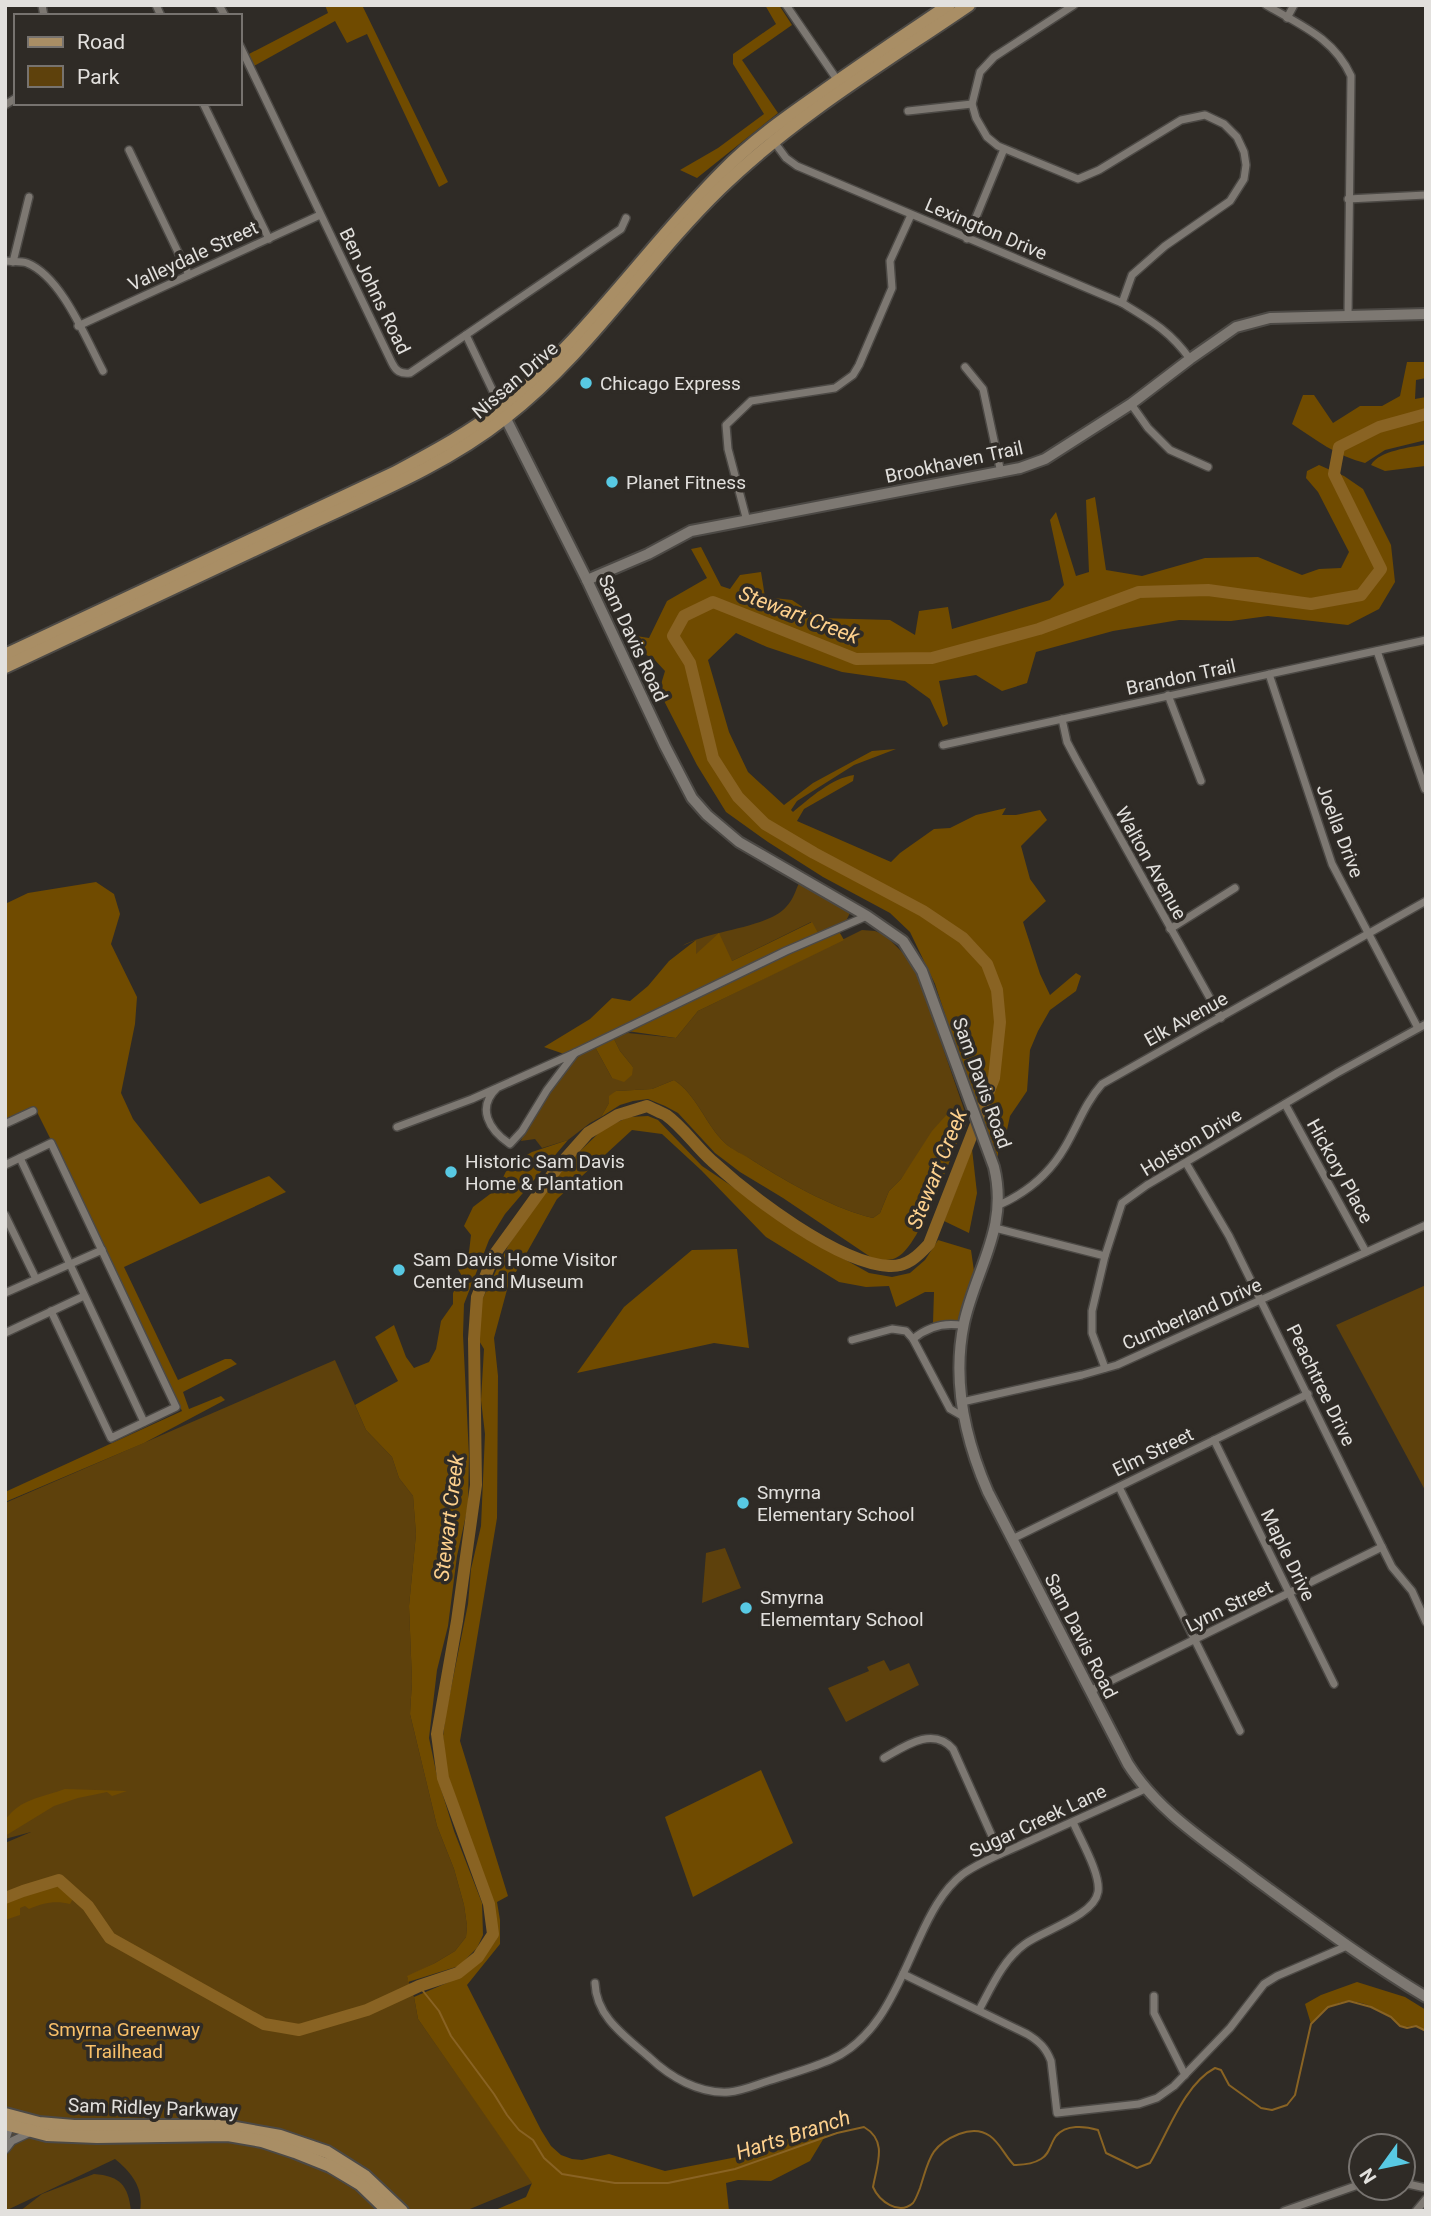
<svg xmlns="http://www.w3.org/2000/svg" width="1431" height="2216" font-family="Roboto,sans-serif">
  <style>
    .green { fill: #5e410c }
    .forest { fill: #704b00 }
    .lines { fill: none; stroke-linecap: round; stroke-linejoin: round }
    .stream { stroke: #896323; stroke-width: 2 }
    .river { stroke: #896323; stroke-width: 12 }
    .street-casing { stroke: #4c4945; stroke-width: 10 }
    .secondary-casing { stroke: #4c4945; stroke-width: 14 }
    .primary-casing { stroke: #4c4945; stroke-width: 16 }
    .street { stroke: #7d7872; stroke-width: 7 }
    .secondary { stroke: #7d7872; stroke-width: 10 }
    .primary { stroke: #a98e65; stroke-width: 12 }
    .poi-dot { fill: #58c9e3; stroke: #2f2b26; stroke-width: 2.5 }
    .labels { text-anchor: middle; dominant-baseline: central; stroke-width: 7; stroke-linejoin: round; paint-order: stroke }
    .street-label { font-size: 19px; fill: #e2e0dd; stroke: #2f2b26 }
    .poi-label { font-size: 19px; fill: #e2e0dd; stroke: #2f2b26; text-anchor: start }
    .park-label { font-size: 19px; fill: #f9c069; stroke: #2f2b26 }
    .water-label { font-size: 21px; font-style: italic; fill: #fdd08d; stroke: #2f2b26 }
  </style>
  <rect width="100%" height="100%" fill="#2f2b26"/>
  <!-- green -->
  <g class="green">
    <path d="M 799,883 L 850,913 L 846,921 L 838,927 L 820,936 L 811,922 L 732,961 L 695,954 L 696,940 L 682,946 C 710,930 768,928 786,907 C 793,900 795,892 799,883 Z"/>
    <path d="M 862,930 L 875,931 L 885,935 L 909,959 L 921,984 L 967,1118 L 966,1126 L 961,1133 L 948,1113 L 901,1179 L 889,1191 L 880,1213 L 873,1218 C 832,1208 787,1182 752,1160 C 743,1155 732,1150 725,1143 C 705,1124 697,1095 674,1080 L 652,1089 L 616,1091 L 601,1117 L 590,1123 L 568,1140 L 542,1148 L 535,1139 L 521,1141 C 531,1115 553,1081 572,1062 C 578,1055 587,1051 595,1047 L 612,1078 L 633,1067 L 620,1051 L 613,1037 L 628,1033 L 676,1038 L 698,1011 Z"/>
    <path d="M 1426,1285 L 1426,1492 L 1336,1325 Z"/>
    <path d="M 335,1360 L 366,1430 L 392,1457 L 399,1478 L 413,1496 L 416,1534 L 409,1606 L 412,1681 L 410,1714 L 437,1826 L 454,1869 L 464,1905 L 467,1926 L 466,1937 L 455,1951 L 435,1963 L 407,1977 L 414,1997 L 418,2019 L 533,2183 L 465,2211 L 140,2211 C 144,2188 132,2173 115,2159 L 5,2211 L 5,1843 L 31,1832 L 5,1839 L 5,1503 Z"/>
    <path d="M 725,1548 L 741,1588 L 702,1603 L 706,1553 Z"/>
    <path d="M 884,1660 L 890,1671 L 909,1663 L 919,1685 L 846,1722 L 828,1688 L 869,1671 L 867,1667 Z"/>
    <path d="M 94,2174 C 120,2176 128,2185 131,2211 L 20,2211 L 42,2194 Z"/>
  </g>
  <!-- forest -->
  <g class="forest">
    <path d="M 325,5 L 362,5 L 448,182 L 439,187 L 367,34 L 347,43 L 335,21 L 254,66 L 249,54 L 328,13 Z"/>
    <path d="M 765,5 L 779,5 L 792,25 L 742,60 L 778,113 L 697,178 L 680,170 L 718,148 L 764,114 L 733,64 L 733,54 L 776,24 Z"/>
    <path d="M 1407,362 L 1426,362 L 1426,378 L 1416,380 L 1415,399 L 1426,397 L 1426,440 L 1385,450 L 1365,463 C 1337,456 1316,440 1292,424 L 1303,395 L 1314,395 L 1333,423 L 1360,406 L 1382,406 L 1400,396 Z"/>
    <path d="M 1426,444 L 1425,466 L 1385,471 L 1371,465 C 1380,450 1410,448 1426,444 Z"/>
    <path d="M 1319,465 L 1344,476 L 1363,489 L 1391,545 L 1395,582 L 1379,609 L 1348,625 L 1268,616 L 1231,621 L 1179,620 L 1113,631 L 1036,652 L 1027,683 L 1002,691 L 976,675 L 939,681 L 948,724 L 943,727 L 930,699 L 905,681 L 842,672 L 767,647 L 736,633 L 708,660 L 729,732 L 748,772 L 784,805 L 813,783 L 872,751 L 896,749 L 854,765 L 797,801 L 791,810 L 793,812 C 810,798 832,778 854,775 L 853,781 L 804,809 L 797,821 L 891,862 L 900,853 L 934,829 L 950,828 L 976,815 L 1006,808 L 1002,815 L 1016,815 L 1040,810 L 1047,820 L 1021,846 L 1030,879 L 1046,901 L 1023,922 L 1040,974 L 1050,995 L 1076,973 L 1081,976 L 1076,991 L 1050,1010 L 1038,1031 L 1030,1050 L 1027,1091 L 1010,1116 L 1007,1130 L 998,1136 L 998,1157 L 976,1108 L 935,984 L 910,932 L 890,913 L 823,877 L 768,842 L 726,812 L 697,765 L 659,691 L 665,671 L 653,658 L 635,650 L 636,636 L 649,638 L 667,601 L 707,578 L 691,549 L 701,547 L 721,586 L 730,589 L 740,575 L 761,572 L 765,597 L 792,600 L 819,618 L 890,620 L 915,635 L 919,611 L 948,607 L 952,629 L 1050,600 L 1064,585 L 1050,520 L 1056,512 L 1076,576 L 1089,572 L 1086,500 L 1095,497 L 1106,570 L 1142,576 L 1205,558 L 1258,557 L 1302,575 L 1319,569 L 1341,568 L 1349,552 L 1318,492 L 1306,478 L 1307,471 Z"/>
    <path d="M 96,882 L 114,894 L 120,914 L 111,944 L 137,997 L 135,1024 L 121,1093 L 133,1119 L 200,1204 L 269,1176 L 286,1192 L 124,1267 L 178,1380 L 225,1359 L 231,1359 L 237,1364 L 183,1392 L 189,1409 L 221,1396 L 225,1400 L 144,1443 L 5,1502 L 5,1492 L 182,1411 L 109,1256 L 34,1106 L 5,1119 L 5,904 L 28,893 Z"/>
    <path d="M 812,922 L 820,936 L 837,928 L 844,940 L 698,1011 L 676,1038 L 620,1030 L 575,1053 L 564,1054 L 544,1047 L 590,1019 L 612,998 L 630,1001 L 648,986 L 669,961 L 696,940 L 696,954 L 719,933 L 732,961 Z"/>
    <path d="M 613,1037 L 620,1051 L 633,1067 L 632,1075 L 624,1082 L 612,1078 L 595,1047 Z"/>
    <path d="M 674,1080 C 697,1095 705,1124 725,1143 C 732,1150 743,1154 752,1160 C 787,1182 832,1208 873,1218 L 880,1213 L 889,1191 L 901,1179 L 932,1131 L 949,1112 L 961,1133 C 950,1159 920,1244 899,1256 C 890,1262 882,1260 872,1258 L 783,1198 L 740,1172 L 715,1153 L 678,1113 L 665,1106 L 648,1099 L 633,1101 L 620,1105 L 601,1117 L 609,1103 L 609,1096 L 616,1091 L 652,1089 Z"/>
    <path d="M 648,1116 L 658,1120 L 702,1166 L 821,1246 L 869,1273 L 892,1277 L 910,1273 L 925,1260 L 938,1240 L 971,1250 L 974,1271 L 959,1320 L 933,1323 L 934,1292 L 925,1292 L 896,1307 L 889,1286 L 866,1287 L 839,1282 L 766,1237 L 701,1170 L 662,1134 L 632,1130 L 557,1199 L 508,1286 L 494,1338 L 498,1376 L 497,1518 L 460,1741 L 508,1896 L 497,1902 L 500,1920 L 500,1944 L 467,1985 L 541,2130 L 551,2146 L 561,2155 L 572,2159 L 582,2160 L 609,2154 L 665,2171 L 737,2157 L 833,2123 L 810,2161 L 771,2181 L 738,2180 L 726,2183 L 729,2211 L 493,2211 L 526,2197 L 532,2183 L 418,2019 L 414,1997 L 463,1976 L 486,1954 L 496,1940 L 493,1902 L 447,1773 L 443,1736 L 446,1713 L 468,1604 L 471,1569 L 481,1526 L 485,1434 L 481,1400 L 484,1349 L 478,1339 L 481,1302 L 508,1246 L 556,1174 L 604,1128 L 629,1117 Z"/>
    <path d="M 568,1140 L 505,1214 L 489,1240 L 464,1304 L 463,1335 L 469,1455 L 468,1506 L 457,1556 L 448,1626 L 437,1670 L 429,1738 L 437,1776 L 454,1831 L 482,1903 L 483,1935 L 477,1948 L 459,1966 L 408,1982 L 407,1976 L 435,1963 L 455,1951 L 466,1937 L 467,1926 L 464,1905 L 454,1869 L 437,1826 L 410,1714 L 412,1681 L 409,1606 L 416,1534 L 413,1496 L 399,1478 L 392,1457 L 366,1430 L 355,1405 L 398,1381 L 375,1337 L 394,1325 L 406,1357 L 414,1368 L 429,1362 L 436,1349 L 441,1321 L 453,1304 L 453,1293 L 462,1276 L 456,1266 L 469,1252 L 471,1235 L 464,1226 L 473,1207 L 498,1188 L 509,1165 L 532,1152 Z"/>
    <path d="M 972,1149 L 977,1193 L 969,1233 L 944,1221 Z"/>
    <path d="M 737,1249 L 749,1348 L 714,1343 L 577,1373 L 624,1307 L 692,1250 Z"/>
    <path d="M 761,1770 L 793,1843 L 693,1897 L 665,1817 Z"/>
    <path d="M 65,1789 L 127,1791 L 112,1796 L 107,1792 L 78,1798 L 54,1806 L 5,1836 L 5,1820 C 21,1798 41,1798 65,1789 Z"/>
    <path d="M 59,1880 L 75,1895 L 70,1904 C 55,1900 43,1903 29,1909 L 25,1906 L 20,1908 L 20,1915 L 5,1920 L 5,1898 L 23,1891 Z"/>
    <path d="M 1357,1982 L 1405,1997 L 1426,2010 L 1426,2031 C 1423,2030 1420,2027 1416,2026 C 1410,2025 1406,2029 1400,2026 C 1395,2023 1392,2018 1388,2015 C 1354,1996 1337,1995 1311,2024 L 1305,2004 L 1321,1995 Z"/>
  </g>
  <g class="lines">
    <!-- stream -->
    <path class="stream" d="M 419,1986 L 439,2011 L 451,2036 L 494,2094 L 507,2115 L 519,2130 L 533,2140 L 544,2158 L 562,2174 L 615,2183 L 668,2183 L 735,2169 L 837,2133 L 864,2127 C 888,2141 877,2164 873,2187 C 879,2201 899,2216 913,2203 C 916,2199 918,2193 920,2188 C 929,2161 929,2146 959,2134 C 970,2130 980,2129 990,2136 C 1000,2143 1005,2156 1014,2165 C 1023,2165 1033,2164 1041,2159 C 1050,2154 1050,2144 1056,2136 C 1066,2124 1085,2126 1098,2130 L 1106,2153 L 1137,2168 L 1150,2163 C 1167,2135 1184,2084 1215,2068 L 1221,2070 L 1229,2085 L 1261,2108 L 1272,2110 L 1287,2105 L 1295,2095 L 1311,2024 L 1328,2007 L 1349,2001 L 1371,2007 L 1391,2017 L 1400,2026 L 1407,2028 L 1416,2026 L 1426,2031"/>
    <!-- river -->
    <path class="river" d="M 5,1898 L 23,1891 L 59,1880 L 88,1906 L 110,1938 L 264,2024 L 299,2030 L 367,2010 L 419,1986 L 458,1973 L 478,1957 L 493,1934 L 489,1904 L 443,1778 L 437,1734 L 457,1621 L 476,1485 L 474,1339 L 477,1297 L 494,1255 L 557,1168 L 588,1133 L 618,1115 L 647,1106 C 653,1109 660,1112 666,1115 C 683,1127 696,1147 712,1161 C 750,1196 837,1263 889,1266 C 907,1267 918,1256 929,1244 L 994,1078 L 1000,1022 L 997,990 L 987,964 L 963,938 L 923,911 L 814,853 L 765,824 L 738,797 L 713,758 L 690,663 L 673,636 L 684,616 L 713,602 L 856,659 L 932,658 L 1039,629 L 1139,592 L 1208,590 L 1311,604 L 1361,595 L 1381,569 L 1334,474 L 1339,447 L 1379,427 L 1426,414"/>
    <!-- street casing -->
    <g class="street-casing">
      <g id="street">
        <path d="M 42,5 L 44,16"/>
        <path d="M 156,5 L 161,16"/>
        <path d="M 219,5 L 225,16"/>
        <path d="M 786,5 L 838,81"/>
        <path d="M 1074,5 L 994,57 L 980,72 L 972,104 L 976,118 L 987,137 L 998,146 L 1078,179 L 1099,170 L 1181,120 L 1205,115 L 1224,124 L 1237,137 L 1244,152 L 1246,165 L 1244,179 L 1230,201 L 1165,246 L 1132,275 L 1122,303"/>
        <path d="M 1266,5 C 1300,25 1334,38 1351,76 L 1348,316"/>
        <path d="M 1287,18 L 1294,5"/>
        <path d="M 240,46 L 392,363 C 396,371 400,374 410,373 L 621,229 L 626,218"/>
        <path d="M 203,103 L 269,239"/>
        <path d="M 5,105 L 16,98"/>
        <path d="M 908,111 L 972,104"/>
        <path d="M 772,139 L 786,158 L 797,166 L 1122,303 C 1150,320 1170,331 1190,359"/>
        <path d="M 129,150 L 189,275"/>
        <path d="M 1348,199 L 1426,195"/>
        <path d="M 967,239 L 1004,149"/>
        <path d="M 5,261 C 12,262 21,261 27,263 C 62,277 86,339 103,371"/>
        <path d="M 13,262 L 29,197"/>
        <path d="M 78,326 L 320,215"/>
        <path d="M 466,335 L 501,408"/>
        <path d="M 965,367 L 983,389 L 1001,473"/>
        <path d="M 1131,404 L 1148,428 L 1170,450 L 1208,467"/>
        <path d="M 747,521 L 728,449 L 726,425 L 751,401 L 835,388 L 853,375 L 859,365 L 892,288 L 890,261 L 911,215"/>
        <path d="M 1377,651 L 1425,789"/>
        <path d="M 1269,674 L 1332,864 L 1418,1028"/>
        <path d="M 1168,695 L 1201,781"/>
        <path d="M 1062,719 L 1067,742 L 1076,759 L 1221,1018"/>
        <path d="M 943,745 L 1426,640"/>
        <path d="M 1170,929 L 1235,888"/>
        <path d="M 575,1053 L 786,951 L 867,916"/>
        <path d="M 1285,1104 L 1366,1252"/>
        <path d="M 5,1124 L 33,1111"/>
        <path d="M 397,1127 L 472,1099 L 575,1053 L 547,1090 L 522,1131 L 510,1144 C 489,1130 476,1108 497,1088"/>
        <path d="M 20,1158 L 144,1422"/>
        <path d="M 1186,1163 L 1229,1236 L 1382,1547 L 1392,1567 L 1412,1591 L 1426,1622"/>
        <path d="M 5,1165 L 51,1143 L 176,1407 L 111,1438 L 51,1311"/>
        <path d="M 999,1205 C 1026,1193 1050,1173 1065,1147 C 1078,1125 1085,1103 1102,1084 L 1426,901"/>
        <path d="M 5,1215 L 36,1279"/>
        <path d="M 995,1228 L 1105,1256"/>
        <path d="M 5,1293 L 102,1250"/>
        <path d="M 5,1333 L 84,1296"/>
        <path d="M 913,1339 C 929,1326 945,1322 964,1326"/>
        <path d="M 852,1340 L 892,1329 L 906,1331 L 913,1339 L 950,1409 L 964,1417"/>
        <path d="M 1105,1368 L 1092,1333 L 1092,1311 L 1105,1256 L 1122,1203 L 1147,1185 L 1337,1073 L 1426,1024"/>
        <path d="M 962,1402 L 1082,1375 L 1117,1365 L 1426,1225"/>
        <path d="M 1214,1440 L 1334,1684"/>
        <path d="M 1119,1487 L 1240,1731"/>
        <path d="M 1012,1539 L 1308,1394"/>
        <path d="M 1090,1691 L 1382,1547"/>
        <path d="M 884,1758 C 905,1746 933,1726 953,1749 L 1000,1854"/>
        <path d="M 903,1974 L 1027,2034 C 1039,2041 1046,2048 1051,2061 L 1057,2113 L 1139,2104 L 1157,2098 L 1174,2086 L 1230,2028 L 1264,1984 L 1277,1976 L 1347,1946"/>
        <path d="M 595,1983 C 596,2017 625,2036 649,2057 C 670,2077 699,2094 729,2092 C 741,2091 753,2086 765,2082 C 786,2075 809,2069 830,2060 C 879,2039 898,1984 919,1939 C 929,1917 942,1890 963,1874 C 981,1861 1004,1853 1025,1843 C 1065,1825 1105,1807 1145,1789"/>
        <path d="M 1154,1996 L 1154,2013 L 1185,2075"/>
        <path d="M 979,2010 C 992,1986 1003,1960 1025,1944 C 1044,1930 1094,1916 1098,1892 C 1101,1874 1080,1839 1073,1822"/>
        <path d="M 5,2142 L 11,2124"/>
        <path d="M 5,2150 L 12,2141 L 29,2133"/>
        <path d="M 1403,2183 L 1426,2188"/>
        <path d="M 1284,2211 L 1361,2184"/>
        <path d="M 1416,2211 L 1426,2199"/>
      </g>
    </g>
    <!-- secondary casing -->
    <g class="secondary-casing">
      <g id="secondary">
        <path d="M 502,411 L 587,580 L 665,746 L 692,798 L 707,815 L 739,842 L 867,916 L 903,941 L 922,971 L 994,1167 C 1009,1228 976,1268 964,1323 C 952,1380 965,1439 988,1492 L 1128,1764 C 1159,1813 1209,1843 1254,1878 C 1310,1919 1366,1961 1426,1997"/>
        <path d="M 587,580 L 648,554 L 691,531 L 1020,468 L 1045,459 L 1131,404 L 1190,359 L 1236,327 L 1270,318 L 1426,314"/>
      </g>
    </g>
    <!-- primary casing -->
    <g class="primary-casing">
      <g id="primary">
        <path d="M 5,655 L 394,473 C 431,453 469,433 502,407 C 586,339 647,247 723,171 C 751,142 785,118 818,95 C 861,64 905,35 949,5"/>
        <path d="M 5,667 C 104,620 203,574 301,528 C 371,495 444,466 505,418 C 589,353 645,262 720,189 C 794,117 884,63 969,5"/>
        <path d="M 5,2114 L 39,2123 L 74,2126 L 224,2126 L 280,2136 L 327,2152 L 365,2176 L 402,2211"/>
        <path d="M 5,2124 L 47,2135 L 97,2137 L 228,2135 L 262,2141 L 295,2152 L 330,2166 L 360,2184 L 388,2211"/>
      </g>
    </g>
    <!-- street -->
    <use href="#street" class="street"/>
    <!-- secondary -->
    <use href="#secondary" class="secondary"/>
    <!-- primary -->
    <use href="#primary" class="primary"/>
  </g>
  <!-- markers -->
  <g class="poi-dot">
    <circle cx="586" cy="383" r="7"/>
    <circle cx="612" cy="482" r="7"/>
    <circle cx="451" cy="1172" r="7"/>
    <circle cx="399" cy="1270" r="7"/>
    <circle cx="743" cy="1503" r="7"/>
    <circle cx="746" cy="1608" r="7"/>
  </g>
  <g class="labels">
    <!-- street labels -->
    <g class="street-label">
      <text transform="translate(986 229) rotate(23)">Lexington Drive</text>
      <text transform="translate(193 256) rotate(-25)">Valleydale Street</text>
      <text transform="translate(375 291) rotate(64)">Ben Johns Road</text>
      <text transform="translate(515 380) rotate(-41)">Nissan Drive</text>
      <text transform="translate(954 462) rotate(-12)">Brookhaven Trail</text>
      <text transform="translate(633 638) rotate(65)">Sam Davis Road</text>
      <text transform="translate(1181 677) rotate(-12)">Brandon Trail</text>
      <text transform="translate(1340 831) rotate(69)">Joella Drive</text>
      <text transform="translate(1151 863) rotate(61)">Walton Avenue</text>
      <text transform="translate(1186 1019) rotate(-29)">Elk Avenue</text>
      <text transform="translate(982 1083) rotate(70)">Sam Davis Road</text>
      <text transform="translate(1191 1142) rotate(-31)">Holston Drive</text>
      <text transform="translate(1340 1171) rotate(61)">Hickory Place</text>
      <text transform="translate(1192 1314) rotate(-24)">Cumberland Drive</text>
      <text transform="translate(1321 1385) rotate(64)">Peachtree Drive</text>
      <text transform="translate(1153 1452) rotate(-26)">Elm Street</text>
      <text transform="translate(1288 1555) rotate(64)">Maple Drive</text>
      <text transform="translate(1229 1606) rotate(-26)">Lynn Street</text>
      <text transform="translate(1081 1636) rotate(63)">Sam Davis Road</text>
      <text transform="translate(1038 1821) rotate(-25)">Sugar Creek Lane</text>
      <text transform="translate(153 2108) rotate(2)">Sam Ridley Parkway</text>
    </g>
    <!-- poi labels -->
    <g class="poi-label">
      <text x="600" y="383">Chicago Express</text>
      <text x="626" y="482">Planet Fitness</text>
      <text x="465" y="1161">Historic Sam Davis<tspan x="465" dy="22">Home &amp; Plantation</tspan></text>
      <text x="413" y="1259">Sam Davis Home Visitor<tspan x="413" dy="22">Center and Museum</tspan></text>
      <text x="757" y="1492">Smyrna<tspan x="757" dy="22">Elementary School</tspan></text>
      <text x="760" y="1597">Smyrna<tspan x="760" dy="22">Elememtary School</tspan></text>
    </g>
    <!-- park labels -->
    <g class="park-label">
      <text x="124" y="2029">Smyrna Greenway<tspan x="124" dy="22">Trailhead</tspan></text>
    </g>
    <!-- water labels -->
    <g class="water-label">
      <text transform="translate(799 615) rotate(21)">Stewart Creek</text>
      <text transform="translate(937 1169) rotate(-68)">Stewart Creek</text>
      <text transform="translate(449 1518) rotate(-83)">Stewart Creek</text>
      <text transform="translate(793 2135) rotate(-18)">Harts Branch</text>
    </g>
  </g>
  <!-- border -->
  <rect width="1431" height="2216" fill="none" stroke="#e2e0dd" stroke-width="14"/>
  <!-- legend -->
  <rect x="14" y="14" width="228" height="91" fill="#2f2b26" stroke="#77736f" stroke-width="2"/>
  <rect x="28" y="37" width="35" height="10" fill="#a98e65" stroke="#77736f" stroke-width="2"/>
  <text x="77" y="49" font-size="21" fill="#e2e0dd">Road</text>
  <rect x="28" y="66" width="35" height="21" fill="#5e410c" stroke="#77736f" stroke-width="2"/>
  <text x="77" y="84" font-size="21" fill="#e2e0dd">Park</text>
  <!-- north arrow -->
  <g transform="translate(1382 2167) rotate(237)"><circle r="33" fill="#2f2b26" stroke="#77736f" stroke-width="2"/>
  <path d="M0-5L12 26L0 18L-12 26Z" fill="#58c9e3"/>
  <text y="-10" font-size="19" font-weight="bold" text-anchor="middle" fill="#e2e0dd">N</text>
  </g>
</svg>
